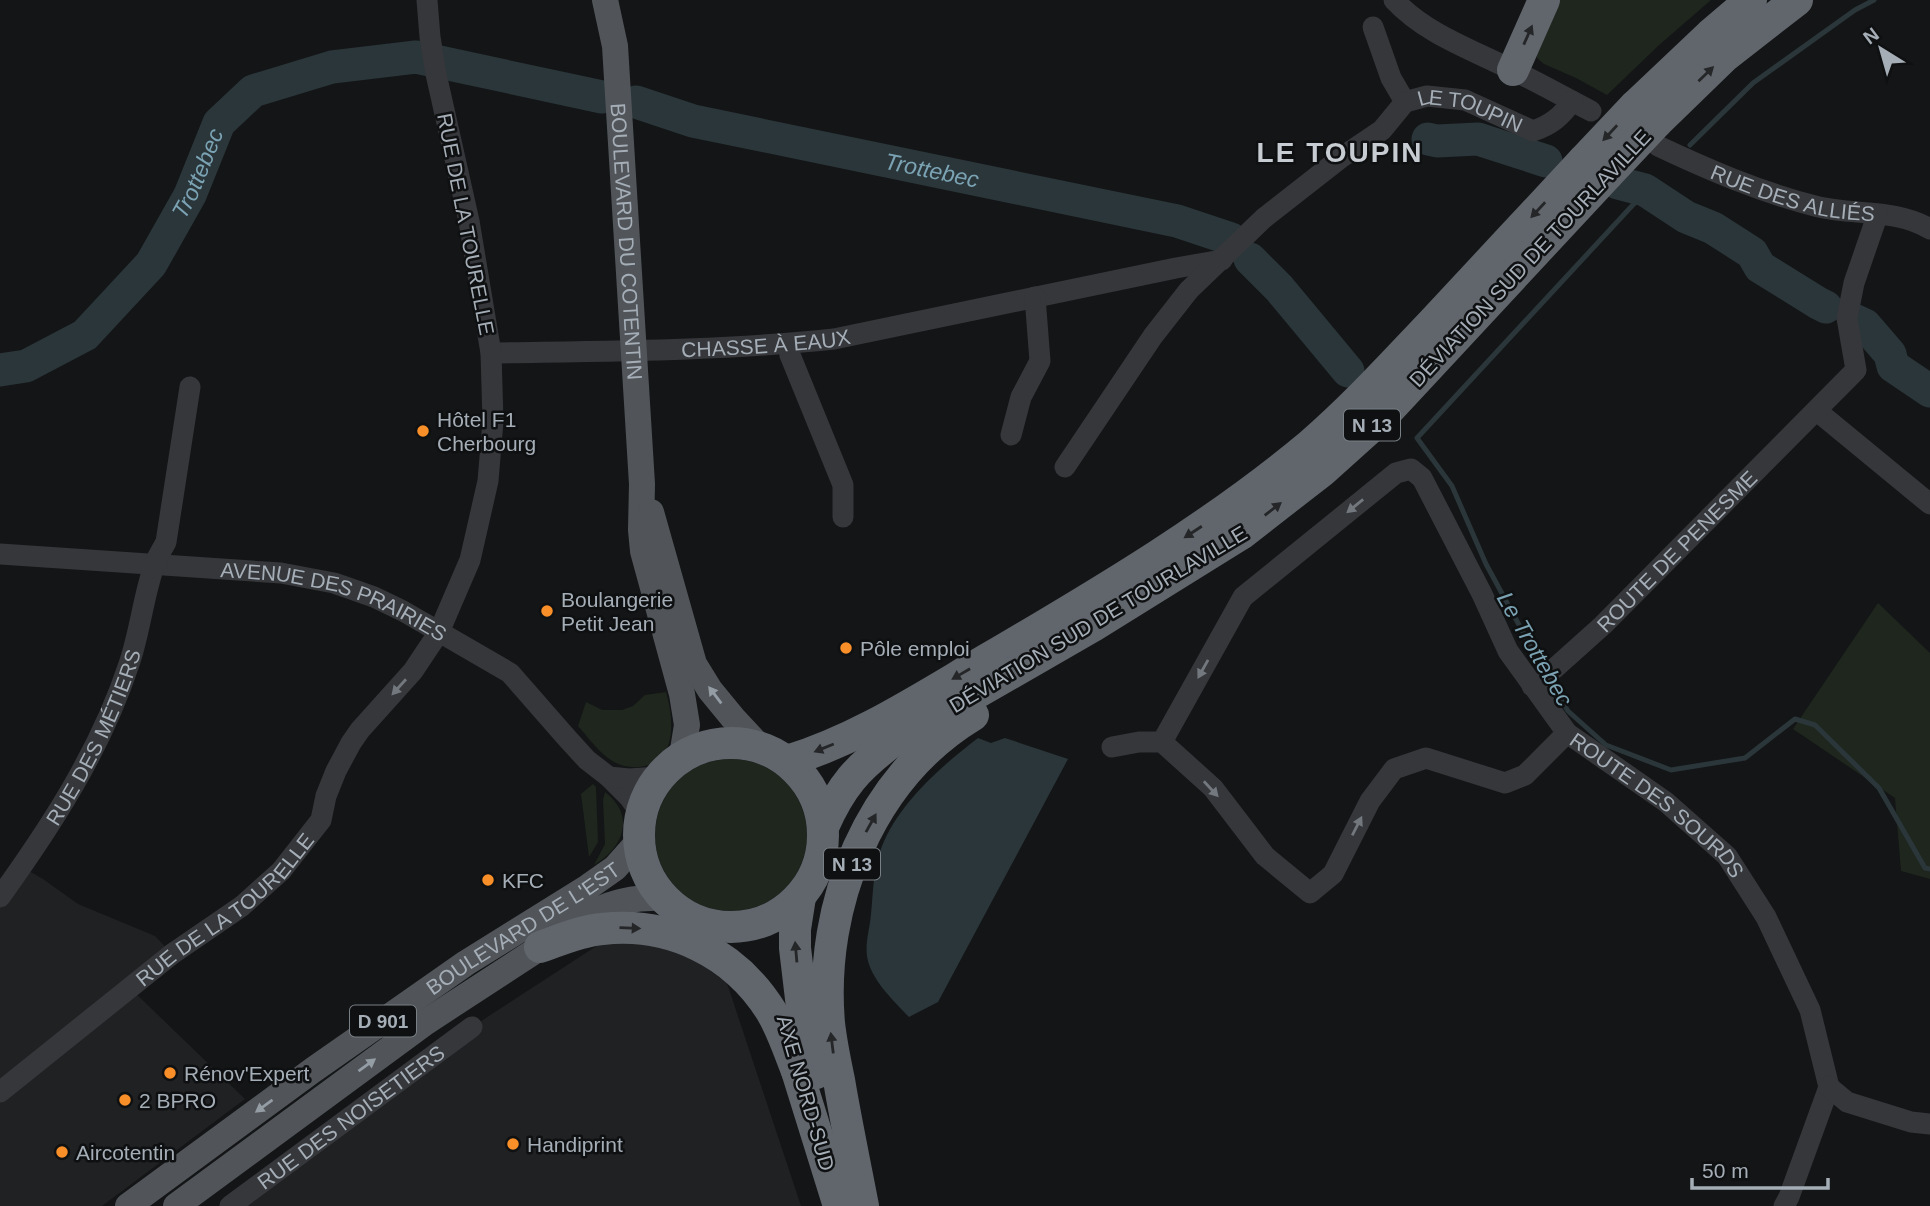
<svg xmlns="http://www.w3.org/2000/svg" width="1930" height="1206" font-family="Arial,sans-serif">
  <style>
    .built { fill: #202123 }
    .green { fill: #1e261e }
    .water { fill: #2a363a }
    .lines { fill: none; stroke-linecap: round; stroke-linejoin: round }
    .stream { stroke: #2a363a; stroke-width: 5 }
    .river { stroke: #2a363a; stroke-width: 33 }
    .minor { stroke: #35373b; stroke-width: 21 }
    .major { stroke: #51555a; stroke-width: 26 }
    .highway { stroke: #61666d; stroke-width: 32 }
    .highway-bridge { stroke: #61666d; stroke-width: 32 }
    .oneway { fill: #242628 }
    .oneway2 { fill: #73787f }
    .oneway3 { fill: #949ca4 }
    .poi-dot { fill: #f98f29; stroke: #0f1011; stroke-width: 2.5 }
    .labels { text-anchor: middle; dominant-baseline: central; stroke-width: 5; stroke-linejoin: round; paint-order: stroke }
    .shield { fill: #0f1011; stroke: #787f85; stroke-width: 2 }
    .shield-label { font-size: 19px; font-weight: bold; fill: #a5aeb7 }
    .street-label { font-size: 21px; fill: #a5aeb7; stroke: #0f1011 }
    .poi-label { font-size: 21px; fill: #a5aeb7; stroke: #0f1011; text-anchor: start }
    .water-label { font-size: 23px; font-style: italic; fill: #7ba3b4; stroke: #0f1011 }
    .district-label { font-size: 28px; font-weight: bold; letter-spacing: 2px; fill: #c7ccd3; stroke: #0f1011 }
  </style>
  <rect width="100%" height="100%" fill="#141516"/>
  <!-- built -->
  <g class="built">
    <path d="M 22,867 L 43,879 L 78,904 L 155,936 L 172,954 L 131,989 L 245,1099 L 102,1206 L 0,1206 L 0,897 Z"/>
    <path d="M 615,934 L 677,946 L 727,983 L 801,1206 L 230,1206 L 472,1027 Z"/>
  </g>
  <!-- green -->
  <g class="green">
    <path d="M 1558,0 L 1711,0 L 1658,46 L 1607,95 L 1576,78 L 1544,64 L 1537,58 L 1536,49 Z"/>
    <path d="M 1878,603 L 1930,653 L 1930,879 L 1901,871 L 1895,798 L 1793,729 Z"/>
    <path d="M 666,692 C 674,719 678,763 639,767 C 628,768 617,765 608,758 C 597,750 587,736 578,726 L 586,702 L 602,710 L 622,710 L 633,706 L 645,695 Z"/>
    <circle cx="731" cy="835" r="76"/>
    <path d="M 593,784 L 596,787 L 598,842 L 589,857 L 581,794 Z"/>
    <path d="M 605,792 C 636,816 624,847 594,865 L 605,844 L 603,800 Z"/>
  </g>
  <!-- water -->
  <path class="water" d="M 978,738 L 991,743 L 1005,738 L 1068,759 L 938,1002 L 909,1017 C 894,1001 870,979 867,956 C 865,943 870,927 871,914 C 873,894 873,874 879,855 C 893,808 940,767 978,738 Z"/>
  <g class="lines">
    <!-- stream -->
    <g class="stream">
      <path d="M 1690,145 L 1753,83 L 1855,10 L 1874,0"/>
      <path d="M 1544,671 L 1486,564 L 1452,486 L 1417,438 L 1655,181"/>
      <path d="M 1549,679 L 1568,711 L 1606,745 L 1671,770 L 1745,758 L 1795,719 L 1815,725 L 1879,788 L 1925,868 L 1930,869"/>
    </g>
    <!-- river -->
    <g class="river">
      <path id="s1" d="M 636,102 L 693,121 L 1177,221 L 1231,239"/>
      <path d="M 1428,139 L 1437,141 L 1478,139 L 1546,161"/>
      <path d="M 1618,183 L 1645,190 L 1686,217 L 1713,228 L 1752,253 L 1760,267 L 1818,303 L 1826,307"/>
      <path d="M 1250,259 L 1279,288 L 1348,371"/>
      <path d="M 1854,320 L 1865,325 L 1890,354 L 1893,366 L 1930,391"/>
      <path id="s2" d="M 0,370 L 26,366 L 85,335 L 151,264 L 190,195 L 219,123 L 253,91 L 332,67 L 416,57 L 602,97"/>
    </g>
    <!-- minor -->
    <g class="minor">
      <path d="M 1394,0 C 1424,32 1465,47 1504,66 C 1534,80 1562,96 1591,111"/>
      <path d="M 1373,27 L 1391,78 L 1405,102"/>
      <path id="s3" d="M 1658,146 C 1709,170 1760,192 1815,206 C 1853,216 1895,208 1930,229"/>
      <path d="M 788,344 L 790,355 L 843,485 L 843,517"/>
      <path id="s4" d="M 491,353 C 604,351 721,351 834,339 L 1176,268 L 1222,260"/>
      <path d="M 1817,411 L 1930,504"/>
      <path d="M 1011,435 L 1021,397 L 1040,361 L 1035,297"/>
      <path id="s5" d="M 1065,467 L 1153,336 L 1189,290 L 1264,218 L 1342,157 L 1382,130 L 1405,102 L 1427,96 L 1465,100 L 1533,131 C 1551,125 1562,116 1572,101"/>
      <path id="s6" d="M 0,554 L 281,573 L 334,583 L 374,597 L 403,611 L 510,673 L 566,737 L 587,760 L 609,777 L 629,797 L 641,814"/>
      <path id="s7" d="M 1532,686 L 1555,668 L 1603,625 L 1856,370 L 1847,318 L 1854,283 L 1875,222 L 1876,214"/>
      <path id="s8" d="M 1162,742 L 1243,597 L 1396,473 L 1411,469 L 1422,478 L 1482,594 L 1508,651 L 1567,733 L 1666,802 L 1727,856 L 1766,917 L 1810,1010 L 1829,1087 L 1789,1197 L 1784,1206"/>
      <path d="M 1112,747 L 1139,742 L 1162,742 L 1213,788 L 1265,856 L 1310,893 L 1333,874 L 1370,801 L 1394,769 L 1426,758 L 1505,783 L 1525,775 L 1567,733"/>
      <path d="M 609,777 L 629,779 L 659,777"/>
      <path id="s9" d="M 0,897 C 52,825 101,749 129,664 C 140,632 143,598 154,566 C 156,558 162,550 166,542 L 190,387"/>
      <path d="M 1829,1087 L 1847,1102 L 1911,1122 L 1930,1124"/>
      <path id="s10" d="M 0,1092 L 172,954 L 242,906 L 281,871 L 321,820 L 326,796 L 336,771 L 351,743 L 360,730 L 413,671 L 439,632 L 470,560 L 488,481 L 493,421 L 491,353 L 469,221 L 436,74 L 430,37 L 427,0"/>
      <path id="s11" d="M 230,1206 L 472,1027"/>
    </g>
    <!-- major -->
    <g class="major">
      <path id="s12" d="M 605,0 L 615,46 L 642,484 L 641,530 L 643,551 L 682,694 L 687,725 L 682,756"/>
      <path d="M 651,512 L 694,664 L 710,690 L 733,718 L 760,747"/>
      <path id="s13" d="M 128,1206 L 313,1070 L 466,963 L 588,887 L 615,868 L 639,841"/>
      <path d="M 176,1206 L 426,1022 L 596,911 C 618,900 639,897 663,898"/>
    </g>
    <!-- highway -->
    <g class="highway">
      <path d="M 1513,70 L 1544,0"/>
      <path d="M 1635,106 L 1710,35 L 1751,0"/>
      <path d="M 1657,122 L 1725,56 L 1797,0"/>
      <circle cx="731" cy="835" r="92"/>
      <path d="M 787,761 C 863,738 930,692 998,653 C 1105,590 1214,525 1310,445 C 1354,407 1393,364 1433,322 C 1483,268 1534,214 1584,160"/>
      <path d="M 823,827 C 841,786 857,768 893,741 L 1093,626 L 1241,534 L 1322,471 L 1381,418 L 1608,174"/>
      <path d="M 800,897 L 795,929 L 795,948 L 804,1024 L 812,1061 L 816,1073"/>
      <path d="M 540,947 C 560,940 580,931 602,929 C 670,921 735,953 771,1011 C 782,1029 789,1051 797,1071"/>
      <path d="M 794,1049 L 797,1071 L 839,1206"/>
      <path d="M 863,1206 C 855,1164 846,1122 839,1080 C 835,1061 831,1042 829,1023 C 819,905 869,778 973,715"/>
    </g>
    <!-- highway-bridge -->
    <g class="highway-bridge">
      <path d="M 1584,160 L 1635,106"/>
      <path d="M 1608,174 L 1657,122"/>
    </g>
  </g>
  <!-- one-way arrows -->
  <defs><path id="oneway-solid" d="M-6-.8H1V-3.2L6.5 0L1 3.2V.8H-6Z" transform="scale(1.75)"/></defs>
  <g class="oneway">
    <use href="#oneway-solid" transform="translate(1528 35) rotate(-66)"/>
    <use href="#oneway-solid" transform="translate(1706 74) rotate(-44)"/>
    <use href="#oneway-solid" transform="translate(1610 133) rotate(133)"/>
    <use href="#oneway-solid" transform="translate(1538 210) rotate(133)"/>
    <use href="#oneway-solid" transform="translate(1273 509) rotate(-38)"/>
    <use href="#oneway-solid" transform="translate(1193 532) rotate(147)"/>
    <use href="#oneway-solid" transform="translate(961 674) rotate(150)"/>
    <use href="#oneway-solid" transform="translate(824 748) rotate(158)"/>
    <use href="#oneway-solid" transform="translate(871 823) rotate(-61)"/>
    <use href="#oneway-solid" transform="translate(630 928) rotate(2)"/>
    <use href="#oneway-solid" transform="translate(796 952) rotate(-95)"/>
    <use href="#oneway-solid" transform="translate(832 1043) rotate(-97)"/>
  </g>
  <g class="oneway2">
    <use href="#oneway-solid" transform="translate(1355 506) rotate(141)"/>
    <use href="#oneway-solid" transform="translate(1203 669) rotate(119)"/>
    <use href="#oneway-solid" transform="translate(399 687) rotate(132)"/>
    <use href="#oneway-solid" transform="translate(1211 789) rotate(47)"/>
    <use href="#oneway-solid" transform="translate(1357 826) rotate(-63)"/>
  </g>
  <g class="oneway3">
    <use href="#oneway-solid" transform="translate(715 695) rotate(-127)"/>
    <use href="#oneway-solid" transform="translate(367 1065) rotate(-36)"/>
    <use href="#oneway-solid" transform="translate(264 1106) rotate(144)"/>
  </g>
  <!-- markers -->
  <g class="poi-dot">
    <circle cx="423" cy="431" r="7"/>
    <circle cx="547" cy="611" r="7"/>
    <circle cx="846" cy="648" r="7"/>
    <circle cx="488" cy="880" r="7"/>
    <circle cx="170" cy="1073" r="7"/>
    <circle cx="125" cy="1100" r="7"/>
    <circle cx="513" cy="1144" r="7"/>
    <circle cx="62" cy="1152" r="7"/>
  </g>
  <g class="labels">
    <!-- shield labels -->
    <g class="shield">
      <rect x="1344" y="409.5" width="56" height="31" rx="5"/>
      <rect x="824" y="848.5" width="56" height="31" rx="5"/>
      <rect x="350" y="1005.5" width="66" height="31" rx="5"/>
    </g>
    <g class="shield-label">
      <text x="1372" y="425">N 13</text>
      <text x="852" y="864">N 13</text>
      <text x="383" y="1021">D 901</text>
    </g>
    <!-- street labels -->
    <g class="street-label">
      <text stroke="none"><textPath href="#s5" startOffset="572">LE TOUPIN</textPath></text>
      <text stroke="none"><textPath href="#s3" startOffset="144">RUE DES ALLIÉS</textPath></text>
      <text transform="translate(466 224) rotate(79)">RUE DE LA TOURELLE</text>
      <text stroke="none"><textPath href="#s12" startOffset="243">BOULEVARD DU COTENTIN</textPath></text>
      <text transform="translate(1530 258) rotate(-47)">DÉVIATION SUD DE TOURLAVILLE</text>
      <text stroke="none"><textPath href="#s4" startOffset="275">CHASSE À EAUX</textPath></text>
      <text stroke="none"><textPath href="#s7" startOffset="198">ROUTE DE PENESME</textPath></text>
      <text stroke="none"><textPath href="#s6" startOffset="340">AVENUE DES PRAIRIES</textPath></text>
      <text transform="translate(1098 619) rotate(-31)">DÉVIATION SUD DE TOURLAVILLE</text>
      <text stroke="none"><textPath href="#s9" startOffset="186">RUE DES MÉTIERS</textPath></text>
      <text stroke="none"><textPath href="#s8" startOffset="803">ROUTE DES SOURDS</textPath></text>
      <text stroke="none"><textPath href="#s10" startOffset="290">RUE DE LA TOURELLE</textPath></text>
      <text stroke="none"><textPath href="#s13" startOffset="483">BOULEVARD DE L'EST</textPath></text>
      <text transform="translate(806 1093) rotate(74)">AXE NORD-SUD</text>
      <text stroke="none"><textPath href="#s11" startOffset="150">RUE DES NOISETIERS</textPath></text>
    </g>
    <!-- poi labels -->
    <g class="poi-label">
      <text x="437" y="419">Hôtel F1<tspan x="437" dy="24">Cherbourg</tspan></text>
      <text x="561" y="599">Boulangerie<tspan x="561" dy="24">Petit Jean</tspan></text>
      <text x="860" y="648">Pôle emploi</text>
      <text x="502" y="880">KFC</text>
      <text x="184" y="1073">Rénov'Expert</text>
      <text x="139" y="1100">2 BPRO</text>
      <text x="527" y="1144">Handiprint</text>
      <text x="76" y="1152">Aircotentin</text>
    </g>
    <!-- water labels -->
    <g class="water-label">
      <text stroke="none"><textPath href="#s1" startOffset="304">Trottebec</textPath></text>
      <text stroke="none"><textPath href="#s2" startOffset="292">Trottebec</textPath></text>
      <text transform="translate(1535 649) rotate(60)">Le Trottebec</text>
    </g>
    <!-- district labels -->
    <g class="district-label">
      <text x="1340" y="152">LE TOUPIN</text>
    </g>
  </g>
  <!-- north arrow -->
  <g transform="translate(1881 49) rotate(323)" stroke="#0f1011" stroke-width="5" paint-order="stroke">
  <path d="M0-5L12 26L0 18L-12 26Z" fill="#a5aeb7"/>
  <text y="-10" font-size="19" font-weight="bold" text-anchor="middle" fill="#a5aeb7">N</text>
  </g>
  <!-- scale -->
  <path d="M1692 1178v10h136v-10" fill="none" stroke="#a5aeb7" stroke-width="3.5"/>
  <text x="1702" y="1178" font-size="21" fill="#a5aeb7" stroke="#0f1011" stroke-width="5" paint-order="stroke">50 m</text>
</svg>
